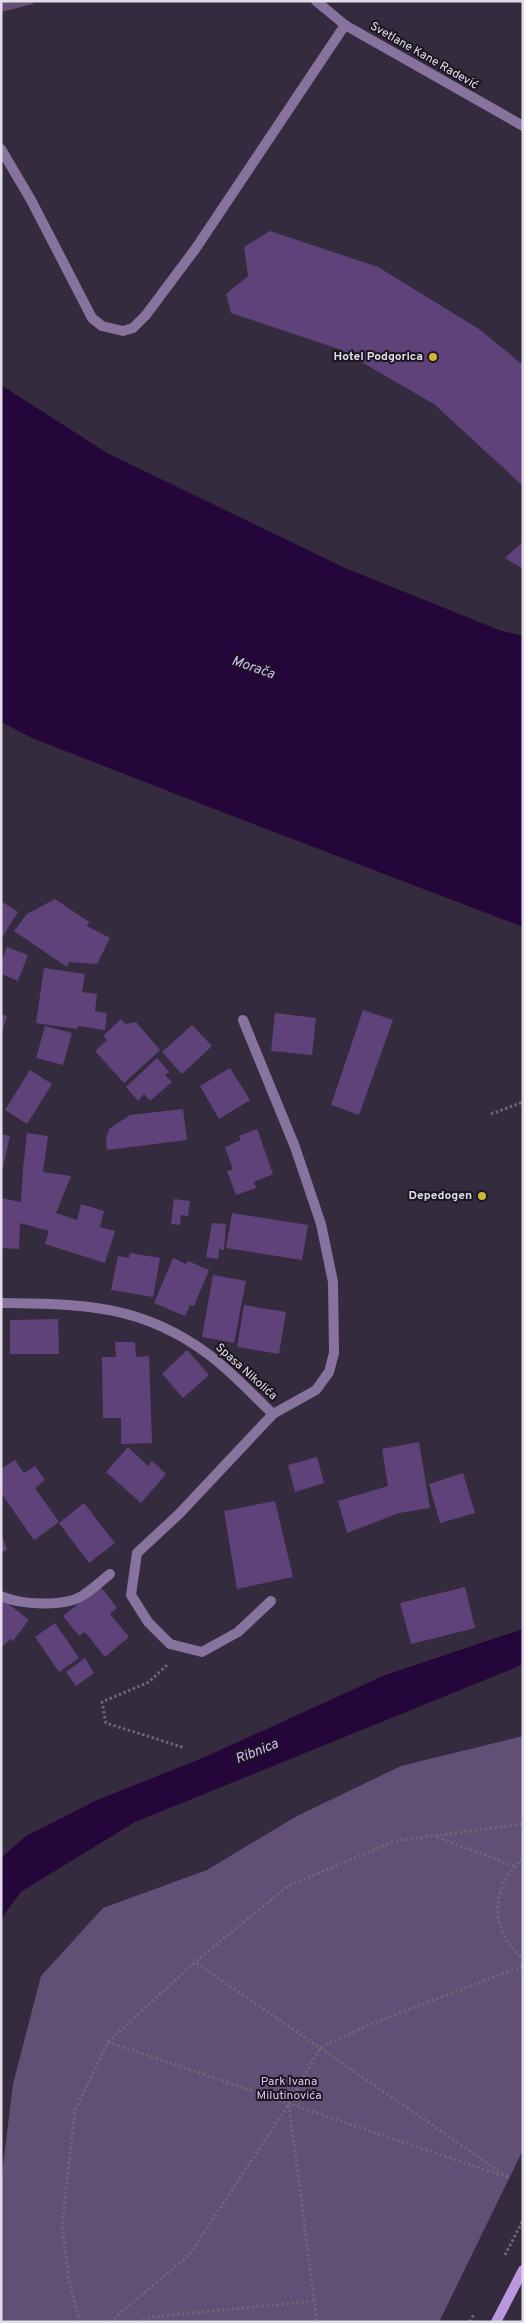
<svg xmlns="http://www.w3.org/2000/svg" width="524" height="2323" font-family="Overpass,sans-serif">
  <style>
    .green { fill: #624f76 }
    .water { fill: #24063a }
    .building { fill: #5f427a }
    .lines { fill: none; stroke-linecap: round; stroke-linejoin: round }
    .path { stroke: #6e6677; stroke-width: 3; stroke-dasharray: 2.5 2.5; stroke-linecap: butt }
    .service { stroke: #88739e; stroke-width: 10 }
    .minor { stroke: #88739e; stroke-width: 10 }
    .secondary { stroke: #ba98dd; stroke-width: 10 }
    .poi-dot { fill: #d2b635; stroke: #1a161f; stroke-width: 2 }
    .labels { text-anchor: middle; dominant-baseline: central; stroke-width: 4; stroke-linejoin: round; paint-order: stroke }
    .street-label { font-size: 12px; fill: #e3dde9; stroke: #1a161f }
    .poi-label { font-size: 12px; font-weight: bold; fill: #e3dde9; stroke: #1a161f; text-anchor: end }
    .park-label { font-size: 12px; fill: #dec6f9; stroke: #1a161f }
    .water-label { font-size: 14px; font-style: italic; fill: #d9b9fd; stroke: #1a161f }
  </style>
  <rect width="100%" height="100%" fill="#342b3e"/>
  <!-- green -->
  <g class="green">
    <path d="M 1,1 L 32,1 L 33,4 L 1,12 Z"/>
    <path d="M 523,1736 L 523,2150 L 439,2322 L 1,2322 L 1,2182 L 13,2084 L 41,1976 L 103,1908 L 207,1870 L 297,1816 L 401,1766 Z"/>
  </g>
  <!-- water -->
  <g class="water">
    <path d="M 1,385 L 107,453 L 345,568 L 499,630 L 523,636 L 523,927 L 222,812 L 32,738 L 1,722 Z"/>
    <path d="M 523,1629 L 523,1663 L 517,1667 L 135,1822 L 22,1891 L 5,1913 L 1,1923 L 1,1858 L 26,1836 L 97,1800 L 205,1757 L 385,1675 Z"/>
  </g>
  <!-- building -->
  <g class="building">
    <path d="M 270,231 L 378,267 L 479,329 L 523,365 L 523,486 L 434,404 L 339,349 L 231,313 L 226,294 L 248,276 L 244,247 Z"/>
    <path d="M 523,542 L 523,569 L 505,558 Z"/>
    <path d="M 55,899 L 89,922 L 87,926 L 110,938 L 97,964 L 69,962 L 67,967 L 14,931 L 27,914 Z"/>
    <path d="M 1,901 L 18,912 L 1,939 Z"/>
    <path d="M 7,947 L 28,955 L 18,981 L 1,974 L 1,962 Z"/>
    <path d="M 44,968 L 85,974 L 82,992 L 97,994 L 95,1011 L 107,1013 L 105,1030 L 78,1026 L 77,1029 L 36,1023 Z"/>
    <path d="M 363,1010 L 393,1020 L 359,1115 L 331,1105 Z"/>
    <path d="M 275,1013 L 316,1018 L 312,1055 L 271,1051 Z"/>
    <path d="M 1,1014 L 7,1016 L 2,1032 L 1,1032 Z"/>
    <path d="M 121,1019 L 125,1024 L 136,1022 L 160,1050 L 124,1083 L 95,1051 L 107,1040 L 103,1036 Z"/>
    <path d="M 192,1025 L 212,1046 L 182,1074 L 162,1052 Z"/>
    <path d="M 45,1026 L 72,1033 L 63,1065 L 36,1058 Z"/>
    <path d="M 157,1058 L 169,1072 L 165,1075 L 172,1082 L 150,1101 L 144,1094 L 138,1101 L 126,1087 Z"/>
    <path d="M 230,1068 L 250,1100 L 219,1119 L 200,1086 Z"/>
    <path d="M 30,1070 L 52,1084 L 27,1124 L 5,1110 Z"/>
    <path d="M 183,1109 L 187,1140 L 107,1150 L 106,1140 L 109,1129 L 130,1115 Z"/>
    <path d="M 257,1129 L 273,1174 L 254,1182 L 256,1188 L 236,1195 L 227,1171 L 233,1169 L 225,1147 L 241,1140 L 239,1136 Z"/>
    <path d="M 27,1133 L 48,1136 L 43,1172 L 71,1176 L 56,1213 L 77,1220 L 81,1204 L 104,1211 L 100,1227 L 115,1231 L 105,1263 L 45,1244 L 49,1231 L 20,1223 L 19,1249 L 1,1248 L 1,1198 L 21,1202 L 23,1169 Z"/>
    <path d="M 1,1134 L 10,1136 L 2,1171 L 1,1171 Z"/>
    <path d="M 174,1199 L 190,1201 L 188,1216 L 181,1215 L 180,1225 L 171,1224 Z"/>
    <path d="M 232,1213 L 308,1225 L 302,1260 L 226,1248 Z"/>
    <path d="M 212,1223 L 226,1224 L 224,1250 L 219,1249 L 218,1259 L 206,1257 Z"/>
    <path d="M 130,1253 L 160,1258 L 153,1297 L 111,1290 L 118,1256 L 129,1258 Z"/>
    <path d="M 173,1258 L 186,1264 L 188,1261 L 209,1270 L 194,1306 L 190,1305 L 185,1316 L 154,1303 Z"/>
    <path d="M 213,1275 L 246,1281 L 234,1343 L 202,1337 Z"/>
    <path d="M 244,1305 L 286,1312 L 279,1354 L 237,1347 Z"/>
    <path d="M 58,1319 L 59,1354 L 10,1354 L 10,1320 Z"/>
    <path d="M 115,1342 L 135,1342 L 136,1357 L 149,1356 L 152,1443 L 121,1444 L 121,1418 L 103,1418 L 102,1357 L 116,1357 Z"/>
    <path d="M 187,1350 L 209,1375 L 183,1398 L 162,1374 Z"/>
    <path d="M 419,1442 L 430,1508 L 399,1513 L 347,1533 L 338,1501 L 388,1486 L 382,1449 Z"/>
    <path d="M 128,1447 L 148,1466 L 152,1461 L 166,1474 L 141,1503 L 106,1472 Z"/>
    <path d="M 317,1457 L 324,1483 L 295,1492 L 288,1465 Z"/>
    <path d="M 15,1460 L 24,1473 L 35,1466 L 45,1480 L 35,1488 L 59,1522 L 34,1540 L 1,1493 L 1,1469 Z"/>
    <path d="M 463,1473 L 475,1513 L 440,1523 L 429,1484 Z"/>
    <path d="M 275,1501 L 293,1577 L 237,1589 L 224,1511 Z"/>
    <path d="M 84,1503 L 115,1543 L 89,1563 L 59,1523 Z"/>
    <path d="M 1,1533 L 7,1550 L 1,1552 Z"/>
    <path d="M 100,1586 L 117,1608 L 110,1614 L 129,1637 L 105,1657 L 85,1632 L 79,1636 L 63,1616 Z"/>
    <path d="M 465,1587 L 475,1628 L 411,1644 L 400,1603 Z"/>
    <path d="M 1,1598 L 29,1620 L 13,1641 L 11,1639 L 1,1647 Z"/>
    <path d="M 55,1623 L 79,1658 L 59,1672 L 35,1637 Z"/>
    <path d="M 85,1658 L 94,1673 L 76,1686 L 66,1672 Z"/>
  </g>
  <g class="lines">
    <!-- path -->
    <g class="path">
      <path d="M 491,1114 L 523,1102"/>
      <path d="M 167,1665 L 149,1682 L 102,1702 L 106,1723 L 185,1748"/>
      <path d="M 437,1837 L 514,1866"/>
      <path d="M 523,1859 C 490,1885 489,1933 523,1958"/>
      <path d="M 108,2042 L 509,2178 L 195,1962"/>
      <path d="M 289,2105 L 317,2322"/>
      <path d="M 505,2255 L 523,2220"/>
      <path d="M 80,2322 L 69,2280 L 62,2226 L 75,2110 L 108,2042 L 195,1962 L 288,1886 L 395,1841 L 523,1824"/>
      <path d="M 110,2322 L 190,2254 L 288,2105 L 321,2047 L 376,2022 L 523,1966"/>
      <path d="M 138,2322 L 151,2317 L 314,2301"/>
      <path d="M 470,2322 L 474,2314"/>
    </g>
    <!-- service -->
    <g class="service">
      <path d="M 316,1 L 345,25 L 523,126"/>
      <path d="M 1,149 L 31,200 L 92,318 L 102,326 L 123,331 L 133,328 L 146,315 L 196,248 L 345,25"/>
    </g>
    <!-- minor -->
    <g class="minor">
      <path d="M 243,1020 L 295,1147 L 321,1224 L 333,1282 L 334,1353 L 329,1372 L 316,1390 L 273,1414 L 179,1514 L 137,1553 L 131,1595 L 148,1622 L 170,1644 L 202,1652 L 238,1632 L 271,1601"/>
      <path d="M 1,1303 C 81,1304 141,1304 208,1354 C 231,1371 252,1394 273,1414"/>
      <path d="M 1,1596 C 20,1605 64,1607 82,1596 C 92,1590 101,1581 110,1574"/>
    </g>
    <!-- secondary -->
    <path class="secondary" d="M 496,2322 L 523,2270"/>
  </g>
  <!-- markers -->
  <g class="poi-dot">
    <circle cx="433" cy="357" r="5"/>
    <circle cx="482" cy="1196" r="5"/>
  </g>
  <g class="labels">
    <!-- street labels -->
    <g class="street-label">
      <text transform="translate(424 56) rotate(30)">Svetlane Kane Radević</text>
      <text transform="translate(246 1372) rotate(42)">Spasa Nikolića</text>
    </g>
    <!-- poi labels -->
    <g class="poi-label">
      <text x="423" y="357">Hotel Podgorica</text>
      <text x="472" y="1196">Depedogen</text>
    </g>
    <!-- park labels -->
    <g class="park-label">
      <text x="289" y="2082">Park Ivana<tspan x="289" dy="14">Milutinovića</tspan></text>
    </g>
    <!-- water labels -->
    <g class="water-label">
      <text transform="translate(253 668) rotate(19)">Morača</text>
      <text transform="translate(257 1752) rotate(-22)">Ribnica</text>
    </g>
  </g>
  <!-- border -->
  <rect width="524" height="2323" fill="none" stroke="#e3dde9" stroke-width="5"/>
</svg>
